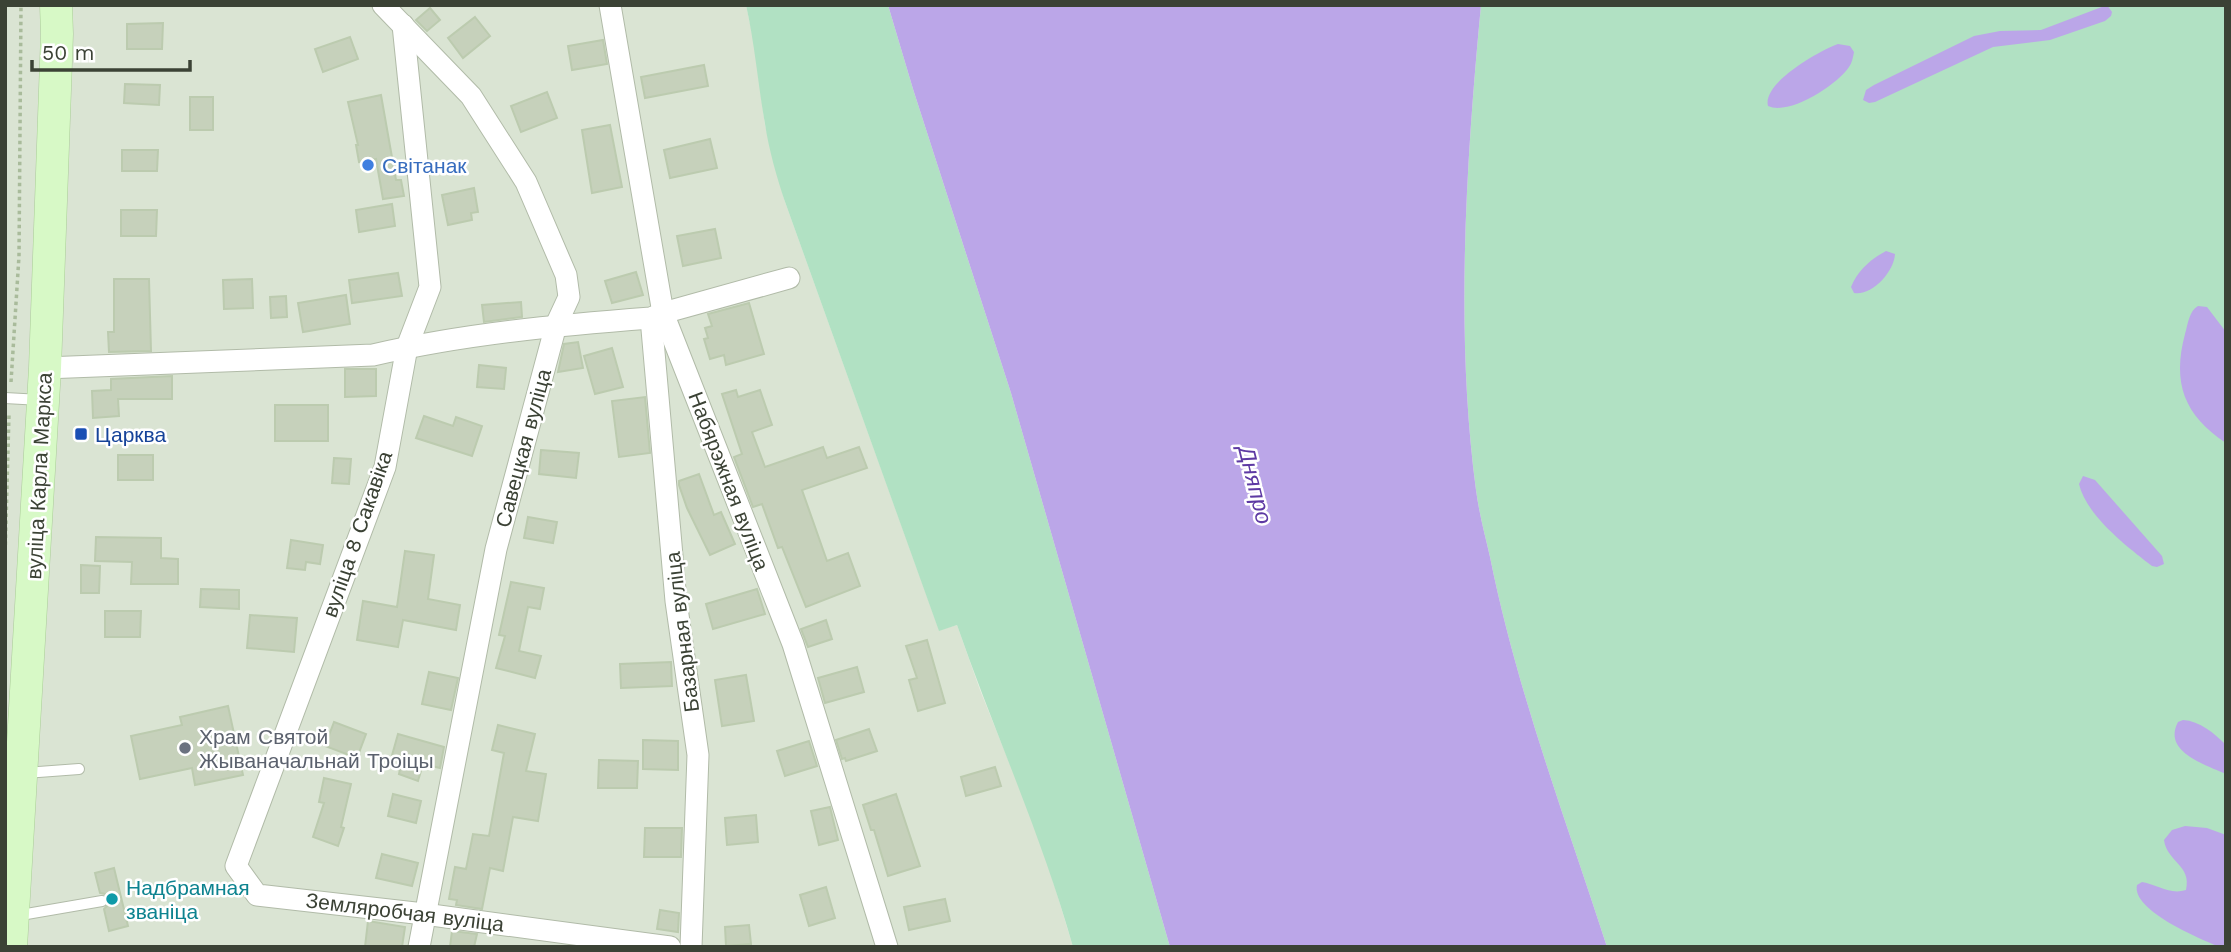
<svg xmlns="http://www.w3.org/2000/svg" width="2231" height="952" font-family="'Work Sans',sans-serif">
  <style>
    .residential { fill: #dae4d3 }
    .green { fill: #b1e1c3 }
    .water { fill: #bba6e8 }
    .building { fill: #c6d1bb; stroke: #bccbaf; stroke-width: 2 }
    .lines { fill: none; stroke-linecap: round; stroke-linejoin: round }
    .lane-casing { stroke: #b1bba8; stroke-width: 12 }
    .street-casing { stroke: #b1bba8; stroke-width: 23 }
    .secondary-casing { stroke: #aacc98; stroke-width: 33 }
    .path { stroke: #a9bb9b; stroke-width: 3.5; stroke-dasharray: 3.5 3.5; stroke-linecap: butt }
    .lane { stroke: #fff; stroke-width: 10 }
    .street { stroke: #fff; stroke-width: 21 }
    .secondary { stroke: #d7f9c6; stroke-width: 32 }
    .shop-dot { fill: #3f7fe0; stroke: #fff; stroke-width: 2.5 }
    .transit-dot { fill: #1a4fb4; stroke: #fff; stroke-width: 2.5 }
    .worship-dot { fill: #6b7280; stroke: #fff; stroke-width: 2.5 }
    .culture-dot { fill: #0f9aa8; stroke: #fff; stroke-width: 2.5 }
    .labels { text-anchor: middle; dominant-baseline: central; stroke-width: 5; stroke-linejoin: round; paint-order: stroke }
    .shop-label { font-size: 21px; fill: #366cbe; stroke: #fff; text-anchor: start }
    .transit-label { font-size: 21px; fill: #164399; stroke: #fff; text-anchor: start }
    .street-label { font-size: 21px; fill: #3b4235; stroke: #fff }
    .worship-label { font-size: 21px; fill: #5b616d; stroke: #fff; text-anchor: start }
    .culture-label { font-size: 21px; fill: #0d838f; stroke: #fff; text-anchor: start }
    .water-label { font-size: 23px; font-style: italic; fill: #5d39a3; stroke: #fff }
  </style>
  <rect width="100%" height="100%" fill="#e9f0e5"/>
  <!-- residential -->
  <path class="residential" d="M 5,5 L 746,5 L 754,42 L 765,125 L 784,199 L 939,630 L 957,625 L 980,690 L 1041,841 L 1073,947 L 5,947 Z"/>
  <!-- green -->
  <g class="green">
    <path d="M 746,5 L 888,5 L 913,89 L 1011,393 L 1170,947 L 1073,947 C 1042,836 995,734 957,625 L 939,631 L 784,199 C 776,174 769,150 765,124 C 758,85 755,45 746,5 Z"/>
    <path d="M 1481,5 L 2226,5 L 2226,947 L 1607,947 C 1565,817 1517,691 1490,557 C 1485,535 1479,513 1476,490 C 1455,334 1466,162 1481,5 Z"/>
  </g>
  <!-- water -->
  <g class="water">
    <path d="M 888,5 L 1481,5 C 1466,162 1455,334 1476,490 C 1479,513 1485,535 1490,557 C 1517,691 1565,817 1607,947 L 1170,947 L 1011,393 L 913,89 Z"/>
    <path d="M 2107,5 L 2112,12 L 2111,16 L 2105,21 L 2050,40 L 1993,47 L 1875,102 L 1869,103 L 1863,100 L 1866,90 L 1874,85 L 1974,36 L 2000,31 L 2041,30 Z"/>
    <path d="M 1838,44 L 1850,46 L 1854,52 C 1853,57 1852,63 1849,67 C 1837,85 1789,116 1768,106 C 1762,83 1819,51 1838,44 Z"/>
    <path d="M 1886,251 L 1895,254 C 1894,272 1872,296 1854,293 L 1851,287 C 1858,270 1871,259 1886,251 Z"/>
    <path d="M 2198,306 L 2207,307 L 2226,332 L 2226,443 C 2184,415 2172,383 2185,334 C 2188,324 2189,311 2198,306 Z"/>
    <path d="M 2083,476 L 2095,480 L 2162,556 L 2164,564 L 2157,567 L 2152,566 C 2127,547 2086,515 2079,484 Z"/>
    <path d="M 2183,720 C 2200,721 2214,733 2226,745 L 2226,774 C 2206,765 2162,752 2178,722 Z"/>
    <path d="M 2185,826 L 2207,828 L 2226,835 L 2226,947 L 2220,947 C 2200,939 2131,910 2137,885 L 2142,882 C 2158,885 2170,895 2186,890 C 2192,865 2167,862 2164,840 L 2172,830 Z"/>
  </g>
  <!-- building -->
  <g class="building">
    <path d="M 430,8 L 440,20 L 427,31 L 416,20 Z"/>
    <path d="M 475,17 L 490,36 L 463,58 L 448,38 Z"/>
    <path d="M 163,23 L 162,49 L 127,49 L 127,24 Z"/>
    <path d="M 350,37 L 358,59 L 323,72 L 315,49 Z"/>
    <path d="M 603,40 L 607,64 L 572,70 L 568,46 Z"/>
    <path d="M 704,65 L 708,86 L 645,98 L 641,77 Z"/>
    <path d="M 125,84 L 160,85 L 159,105 L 124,103 Z"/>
    <path d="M 547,92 L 557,118 L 521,132 L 511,106 Z"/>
    <path d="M 381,95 L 396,180 L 401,180 L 404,196 L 383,199 L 376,159 L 359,162 L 356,145 L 358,145 L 348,102 Z"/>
    <rect x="190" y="97" width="23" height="33"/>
    <path d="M 610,125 L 622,187 L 592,193 L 582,130 Z"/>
    <path d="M 710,139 L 717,168 L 670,178 L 664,150 Z"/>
    <path d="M 122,150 L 158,150 L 157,171 L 122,171 Z"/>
    <path d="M 474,188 L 478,212 L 471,213 L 472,220 L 448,225 L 442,195 Z"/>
    <path d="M 392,204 L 395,226 L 359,232 L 356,210 Z"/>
    <path d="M 121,210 L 157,210 L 156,236 L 121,236 Z"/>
    <path d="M 715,229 L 721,258 L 683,266 L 677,236 Z"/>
    <path d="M 636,272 L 643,295 L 612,303 L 605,281 Z"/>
    <path d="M 398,273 L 402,296 L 352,303 L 349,280 Z"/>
    <path d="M 114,279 L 149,279 L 151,351 L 109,352 L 108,332 L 114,332 Z"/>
    <path d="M 252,279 L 253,308 L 224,309 L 223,280 Z"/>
    <path d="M 346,295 L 350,324 L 303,332 L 298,303 Z"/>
    <path d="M 286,296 L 287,317 L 271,318 L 270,297 Z"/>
    <path d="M 521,302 L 522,317 L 484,322 L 482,305 Z"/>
    <path d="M 749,303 L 764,354 L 726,365 L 724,355 L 710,359 L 704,339 L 708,338 L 705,328 L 712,326 L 708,314 Z"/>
    <path d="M 578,342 L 583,368 L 558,372 L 564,344 Z"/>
    <path d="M 612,348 L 623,387 L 595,394 L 584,356 Z"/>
    <path d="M 479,365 L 506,368 L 504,389 L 477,387 Z"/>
    <path d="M 345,369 L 376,369 L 376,396 L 345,397 Z"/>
    <path d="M 172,376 L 172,399 L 118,399 L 119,416 L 93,418 L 92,391 L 111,390 L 111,379 Z"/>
    <path d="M 736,390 L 738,397 L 760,390 L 772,425 L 752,432 L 765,467 L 823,447 L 827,458 L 859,447 L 867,468 L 802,490 L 827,561 L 848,553 L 860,586 L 806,607 L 782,547 L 778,548 L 762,504 L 753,507 L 734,457 L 742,454 L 722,394 Z"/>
    <path d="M 645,397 L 650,453 L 619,457 L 612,401 Z"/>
    <rect x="275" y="405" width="53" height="36"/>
    <path d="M 424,416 L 453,426 L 456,417 L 482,426 L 472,456 L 416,438 Z"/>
    <path d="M 541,450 L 579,453 L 576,478 L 539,474 Z"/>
    <rect x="118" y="455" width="35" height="25"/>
    <path d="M 334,458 L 351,459 L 349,484 L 332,483 Z"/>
    <path d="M 699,474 L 714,515 L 721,512 L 735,544 L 710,555 L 687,508 L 679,485 L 679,481 Z"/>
    <path d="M 528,517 L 557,522 L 553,543 L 524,538 Z"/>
    <path d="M 96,537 L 161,538 L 161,558 L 178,559 L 178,584 L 131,584 L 132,562 L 95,561 Z"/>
    <path d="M 291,540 L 323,545 L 320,564 L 306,562 L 305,570 L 287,568 Z"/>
    <path d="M 405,551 L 434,555 L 428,599 L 460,605 L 456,630 L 403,620 L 398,647 L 357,640 L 363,601 L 397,607 Z"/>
    <path d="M 81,565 L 100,566 L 99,593 L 81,593 Z"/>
    <path d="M 511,582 L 544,588 L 540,609 L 528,607 L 519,651 L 541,656 L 535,678 L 496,668 L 505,636 L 499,635 Z"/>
    <path d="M 201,589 L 239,590 L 239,609 L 200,607 Z"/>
    <path d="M 757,589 L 765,614 L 713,629 L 706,604 Z"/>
    <path d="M 105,611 L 141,611 L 140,637 L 105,637 Z"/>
    <path d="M 250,615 L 297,618 L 294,652 L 247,648 Z"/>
    <path d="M 826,620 L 832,639 L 808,647 L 801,629 Z"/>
    <path d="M 927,640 L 945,703 L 918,711 L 909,680 L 917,678 L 906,646 Z"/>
    <path d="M 671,662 L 672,686 L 621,688 L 620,664 Z"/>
    <path d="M 857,667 L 864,692 L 825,703 L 818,678 Z"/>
    <path d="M 429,672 L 458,678 L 451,710 L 422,704 Z"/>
    <path d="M 746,675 L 754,721 L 722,726 L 715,680 Z"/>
    <path d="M 228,706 L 243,775 L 195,785 L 192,768 L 140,779 L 131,736 L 182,725 L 180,717 Z"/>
    <path d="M 334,722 L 366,734 L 357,758 L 325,746 Z"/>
    <path d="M 498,725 L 535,734 L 526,771 L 546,774 L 538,821 L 513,817 L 503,871 L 490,868 L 482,909 L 456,905 L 457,900 L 449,899 L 455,867 L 466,869 L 473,834 L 489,836 L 504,753 L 492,750 Z"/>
    <path d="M 869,729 L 877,751 L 846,761 L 845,758 L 842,759 L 836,740 Z"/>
    <path d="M 398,734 L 444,747 L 440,768 L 423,764 L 418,781 L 399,774 L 400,769 L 389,766 Z"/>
    <path d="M 643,740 L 678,741 L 678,770 L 643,769 Z"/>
    <path d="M 809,741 L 817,766 L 785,776 L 777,751 Z"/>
    <path d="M 599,760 L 638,761 L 637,788 L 598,788 Z"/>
    <path d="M 995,767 L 1001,786 L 966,796 L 961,777 Z"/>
    <path d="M 324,778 L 351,784 L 341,827 L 344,828 L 338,846 L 313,837 L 324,803 L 319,802 Z"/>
    <path d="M 393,794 L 421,801 L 416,823 L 388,816 Z"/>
    <path d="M 896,794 L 920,866 L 888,876 L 874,830 L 871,830 L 863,805 Z"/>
    <path d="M 830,807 L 838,840 L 819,845 L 811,811 Z"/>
    <path d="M 756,815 L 758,842 L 727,845 L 725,818 Z"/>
    <path d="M 645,828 L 682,828 L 681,857 L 644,857 Z"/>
    <path d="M 382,854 L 418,863 L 412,886 L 376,878 Z"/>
    <path d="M 114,868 L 128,926 L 109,931 L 104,909 L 109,904 L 110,899 L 105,894 L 100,893 L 95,873 Z"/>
    <path d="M 826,887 L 835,918 L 809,926 L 800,895 Z"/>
    <path d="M 945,899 L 950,921 L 909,930 L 904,907 Z"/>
    <path d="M 660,910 L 679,913 L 678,932 L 657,929 Z"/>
    <path d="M 368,921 L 405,927 L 402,947 L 365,947 Z"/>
    <path d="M 749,925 L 751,944 L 726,946 L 725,927 Z"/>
    <path d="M 452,931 L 477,934 L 474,947 L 450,947 Z"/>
  </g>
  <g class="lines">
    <!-- lane casing -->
    <g class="lane-casing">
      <g id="lane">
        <path d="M 5,398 L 41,400"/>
        <path d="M 25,773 L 79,769"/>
        <path d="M 15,916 L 102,901"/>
      </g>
    </g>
    <!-- street casing -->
    <g class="street-casing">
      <g id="street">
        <path d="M 383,5 L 471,96 L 526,182 L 566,275 L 569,297 L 556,325 L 496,549 L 419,947"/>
        <path d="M 610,5 L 663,313 L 793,644 L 887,947"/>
        <path d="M 403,25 L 430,287 L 407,347 L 385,467 L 236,866 L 257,895 L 424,914 L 670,947"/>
        <path d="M 651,318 L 676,601 L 698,755 L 691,947"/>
        <path d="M 45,368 L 373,355 C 464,334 558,325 651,318 L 663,313 L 789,278"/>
      </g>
    </g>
    <!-- secondary casing -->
    <g class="secondary-casing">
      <path id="secondary" d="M 11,947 L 45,368 L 57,34 L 56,5"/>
    </g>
    <!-- path -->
    <g class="path">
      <path d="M 11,382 L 19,256 L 21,5"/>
      <path d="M 5,559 L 9,414"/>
    </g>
    <!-- lane -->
    <use href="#lane" class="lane"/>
    <!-- street -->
    <use href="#street" class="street"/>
    <!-- secondary -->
    <use href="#secondary" class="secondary"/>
  </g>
  <!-- markers -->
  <circle class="shop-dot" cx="368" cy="165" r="7"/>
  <rect class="transit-dot" x="74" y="427" width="14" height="14" rx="3.5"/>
  <circle class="worship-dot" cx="185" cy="748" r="7"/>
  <circle class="culture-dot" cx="112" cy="899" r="7"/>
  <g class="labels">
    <!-- shop labels -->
    <g class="shop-label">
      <text x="382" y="165">Світанак</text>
    </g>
    <!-- transit labels -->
    <g class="transit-label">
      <text x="95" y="434">Царква</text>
    </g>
    <!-- street labels -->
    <g class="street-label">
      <text transform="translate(523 448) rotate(-75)">Савецкая вуліца</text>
      <text transform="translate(39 476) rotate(-87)">вуліца Карла Маркса</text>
      <text transform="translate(729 481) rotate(69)">Набярэжная вуліца</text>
      <text transform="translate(357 534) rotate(-71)">вуліца 8 Сакавіка</text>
      <text transform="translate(682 632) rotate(-97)">Базарная вуліца</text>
      <text transform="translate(405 912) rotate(7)">Земляробчая вуліца</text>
    </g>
    <!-- worship labels -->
    <g class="worship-label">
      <text x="199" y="736">Храм Святой<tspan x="199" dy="24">Жываначальнай Троіцы</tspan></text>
    </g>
    <!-- culture labels -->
    <g class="culture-label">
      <text x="126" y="887">Надбрамная<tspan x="126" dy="24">званіца</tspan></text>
    </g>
    <!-- water labels -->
    <g class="water-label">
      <text transform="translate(1255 485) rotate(76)">Дняпро</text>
    </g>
  </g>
  <!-- border -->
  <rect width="2231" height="952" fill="none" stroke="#3b4235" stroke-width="14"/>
  <!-- scale -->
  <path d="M32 60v10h158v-10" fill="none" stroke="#3b4235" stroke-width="3.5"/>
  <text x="42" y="60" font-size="21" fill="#3b4235" stroke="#ffffff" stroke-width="5" paint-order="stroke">50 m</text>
</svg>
